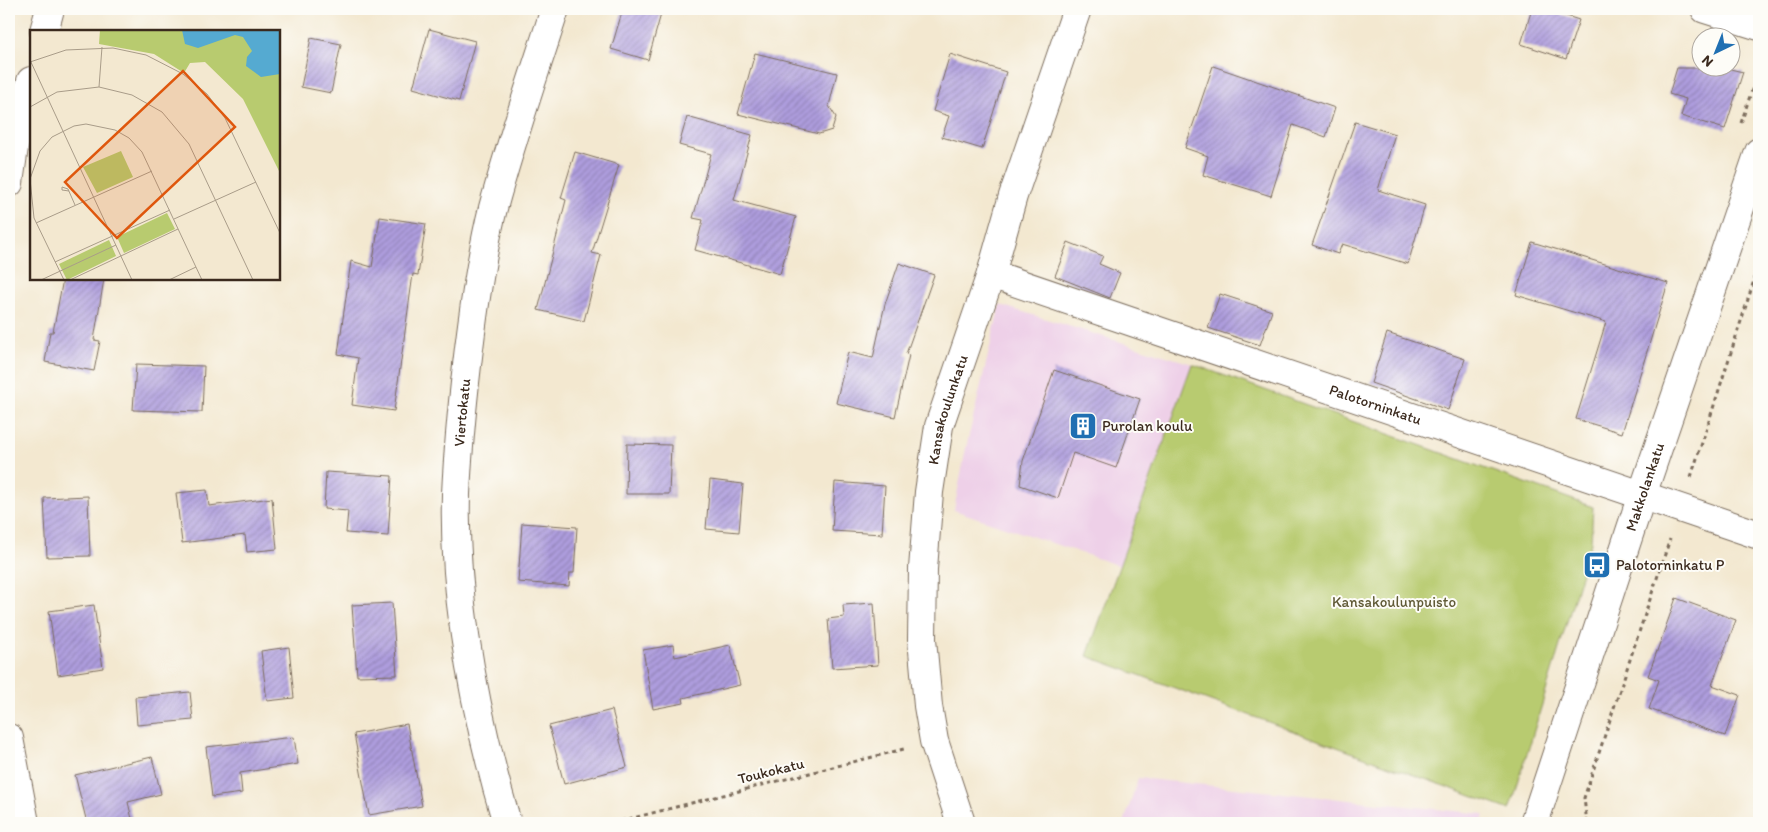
<svg xmlns="http://www.w3.org/2000/svg" width="1768" height="832" font-family="Itim,sans-serif">
  <style>
    .built { fill: #eed0e8 }
    .industrial { fill: url(#industrial-grid) }
    .green { fill: #b8cb6f; stroke: #7a7a46 }
    .building { fill: url(#building-hatch) }
    .lines { fill: none; stroke-linecap: round; stroke-linejoin: round }
    .minor-casing { stroke: #7b6c5c; stroke-width: 30 }
    .tertiary-casing { stroke: #7b6c5c; stroke-width: 30 }
    .path { stroke: #7b6c5c; stroke-width: 3; stroke-dasharray: 4 4; stroke-linecap: butt }
    .minor { stroke: #fff; stroke-width: 28 }
    .tertiary { stroke: #fff; stroke-width: 28 }
    .labels { text-anchor: middle; dominant-baseline: central; stroke-width: 4; stroke-linejoin: round; paint-order: stroke }
    .street-label { font-size: 15px; fill: #3b2a1e; stroke: #fdfcf7 }
    .poi-label { font-size: 15px; fill: #3b2a1e; stroke: #fdfcf7; text-anchor: start }
    .park-label { font-size: 15px; fill: #605a36; stroke: #fdfcf7 }
    .inset-road { fill: none; stroke: #a99c89; stroke-width: 1 }
    .view { fill: #df570d; fill-opacity: 0.15; stroke: #df570d; stroke-width: 2.5 }
    .inset-edge { fill: none; stroke: #3b2a1e; stroke-width: 2.5 }
  </style>
  <defs>
    <pattern id="industrial-grid" width="8" height="8" patternUnits="userSpaceOnUse" patternTransform="scale(1.25)"><rect width="8" height="8" fill="#ccbed4"/><path d="M0 4h8M4 0v8" fill="none" stroke="#b0a3b6"/></pattern>
    <pattern id="building-hatch" width="6" height="6" patternUnits="userSpaceOnUse" patternTransform="scale(1.25)"><rect width="6" height="6" fill="#ae9dde"/><path d="M-1 1l2-2M0 6l6-6M5 7l2-2" fill="none" stroke="#8f80b3"/></pattern>
  </defs>
  <rect width="100%" height="100%" fill="#fdfcf7"/>
  <filter id="ink" filterUnits="userSpaceOnUse"><feTurbulence type="fractalNoise" baseFrequency=".02" numOctaves="2"/><feDisplacementMap in="SourceGraphic" scale="10" xChannelSelector="R" yChannelSelector="G"/><feConvolveMatrix kernelMatrix="1 2 1 2 8 2 1 2 1" color-interpolation-filters="sRGB"/></filter>
  <filter id="wash" filterUnits="userSpaceOnUse"><feTurbulence type="fractalNoise" baseFrequency=".0096" numOctaves="4" result="noise"/><feDisplacementMap in="SourceGraphic" scale="20" xChannelSelector="R" yChannelSelector="G"/><feGaussianBlur stdDeviation="1.12" result="paint"/><feColorMatrix in="noise" values="0 0 0 0 0 0 0 0 0 0 0 0 0 0 0 0 0 1.4 0 .05"/><feComposite in="paint" operator="in"/></filter>
  <g filter="url(#wash)">
    <rect width="100%" height="100%" fill="#f3e8d0"/>
    <!-- built -->
    <g class="built">
      <path d="M 1000,305 L 1192,364 L 1120,566 L 954,510 L 966,448 Z"/>
      <path d="M 1138,778 L 1484,814 L 1482,823 L 1124,823 Z"/>
    </g>
    <!-- industrial -->
    <path class="industrial" d="M 622,439 L 675,440 L 674,499 L 621,498 Z"/>
    <!-- green -->
    <path class="green" d="M 1192,364 L 1593,507 L 1591,543 L 1510,810 L 1087,656 Z"/>
    <g id="blocks">
      <!-- building -->
      <g class="building">
        <path d="M 623,9 L 644,9 L 661,14 L 648,60 L 611,49 Z"/>
        <path d="M 1532,9 L 1545,9 L 1579,20 L 1566,59 L 1521,44 Z"/>
        <path d="M 429,29 L 475,41 L 459,101 L 413,88 Z"/>
        <path d="M 311,38 L 341,44 L 331,93 L 301,87 Z"/>
        <path d="M 755,53 L 837,73 L 829,106 L 836,117 L 832,130 L 819,134 L 738,114 Z"/>
        <path d="M 950,54 L 1006,72 L 982,149 L 942,137 L 949,116 L 933,111 Z"/>
        <path d="M 1213,66 L 1335,108 L 1326,137 L 1293,125 L 1271,196 L 1203,175 L 1208,156 L 1185,148 Z"/>
        <path d="M 1677,68 L 1726,68 L 1743,72 L 1725,129 L 1681,116 L 1686,99 L 1669,94 Z"/>
        <path d="M 687,117 L 752,135 L 734,200 L 796,217 L 780,274 L 695,250 L 703,220 L 693,218 L 711,154 L 679,145 Z"/>
        <path d="M 1355,122 L 1395,134 L 1378,190 L 1425,205 L 1408,264 L 1342,244 L 1338,254 L 1312,245 Z"/>
        <path d="M 575,152 L 619,165 L 592,253 L 601,255 L 584,321 L 538,310 L 566,200 L 561,198 Z"/>
        <path d="M 380,217 L 426,224 L 418,275 L 413,274 L 394,411 L 352,405 L 358,358 L 338,354 L 351,261 L 372,267 Z"/>
        <path d="M 1068,242 L 1103,256 L 1099,264 L 1120,273 L 1110,298 L 1055,276 Z"/>
        <path d="M 1532,242 L 1668,283 L 1622,433 L 1576,419 L 1606,322 L 1516,295 Z"/>
        <path d="M 899,263 L 934,275 L 906,354 L 909,355 L 895,417 L 836,403 L 848,352 L 873,358 L 885,304 Z"/>
        <path d="M 63,279 L 104,279 L 94,340 L 100,341 L 94,371 L 45,362 L 50,332 L 53,332 Z"/>
        <path d="M 1220,294 L 1272,311 L 1260,345 L 1208,328 Z"/>
        <path d="M 1387,333 L 1465,359 L 1448,410 L 1371,383 Z"/>
        <path d="M 136,364 L 204,366 L 202,412 L 133,410 Z"/>
        <path d="M 1054,370 L 1140,399 L 1116,468 L 1073,453 L 1058,498 L 1020,485 L 1023,461 Z"/>
        <path d="M 627,444 L 671,445 L 669,494 L 626,494 Z"/>
        <path d="M 326,472 L 392,476 L 388,536 L 346,533 L 348,511 L 324,509 Z"/>
        <path d="M 710,480 L 743,484 L 739,532 L 706,529 Z"/>
        <path d="M 835,482 L 885,486 L 882,534 L 832,531 Z"/>
        <path d="M 207,490 L 209,506 L 272,498 L 277,549 L 247,552 L 245,535 L 182,543 L 176,493 Z"/>
        <path d="M 88,496 L 90,556 L 47,557 L 44,498 Z"/>
        <path d="M 522,523 L 577,527 L 574,573 L 570,573 L 569,586 L 518,582 Z"/>
        <path d="M 1676,598 L 1736,620 L 1712,685 L 1740,695 L 1725,736 L 1649,709 L 1659,680 L 1648,676 Z"/>
        <path d="M 392,603 L 397,675 L 357,676 L 352,605 Z"/>
        <path d="M 874,603 L 878,665 L 832,668 L 828,619 L 844,617 L 843,605 Z"/>
        <path d="M 94,605 L 103,668 L 58,675 L 49,611 Z"/>
        <path d="M 673,645 L 675,657 L 730,645 L 740,685 L 683,698 L 684,703 L 653,709 L 643,650 Z"/>
        <path d="M 289,647 L 294,698 L 267,701 L 261,651 Z"/>
        <path d="M 190,692 L 193,720 L 137,725 L 135,697 Z"/>
        <path d="M 612,710 L 627,767 L 564,784 L 549,726 Z"/>
        <path d="M 407,724 L 422,806 L 369,815 L 354,734 Z"/>
        <path d="M 294,737 L 298,764 L 240,773 L 242,793 L 212,797 L 206,747 Z"/>
        <path d="M 152,757 L 161,794 L 128,802 L 132,819 L 116,823 L 87,823 L 75,775 Z"/>
      </g>
    </g>
  </g>
  <g filter="url(#ink)">
    <use href="#blocks" fill-opacity="0" stroke="#7b6c5c" stroke-width="1"/>
    <g class="lines">
      <!-- minor casing -->
      <g class="minor-casing">
        <g id="minor">
          <path d="M 1705,9 L 1759,26"/>
          <path d="M 44,31 L 50,9"/>
          <path d="M 9,183 L 14,147 L 31,81"/>
          <path id="s1" d="M 991,274 L 1759,535"/>
          <path d="M 9,738 L 25,823"/>
          <path id="s2" d="M 507,823 C 476,718 453,605 456,494 C 458,451 462,408 467,365 C 473,313 480,260 493,208 C 511,141 534,75 555,9"/>
          <path id="s3" d="M 961,823 L 934,741 L 928,706 L 922,639 L 923,569 L 929,492 L 939,426 L 991,274 L 1013,196 L 1077,9"/>
        </g>
      </g>
      <!-- tertiary casing -->
      <g class="tertiary-casing">
        <g id="tertiary">
          <path id="s4" d="M 1534,823 L 1642,495 L 1759,152"/>
        </g>
      </g>
      <!-- path -->
      <g class="path">
        <path d="M 1741,123 L 1759,69"/>
        <path d="M 1691,477 L 1759,265"/>
        <path d="M 613,823 L 904,749"/>
        <path d="M 1587,823 L 1584,798 L 1670,539"/>
      </g>
      <!-- minor -->
      <use href="#minor" class="minor"/>
      <!-- tertiary -->
      <use href="#tertiary" class="tertiary"/>
    </g>
  </g>
  <!-- icons -->
  <defs>
    <g id="building-square" transform="scale(1.4375)"><rect x="-9" y="-9" width="18" height="18" rx="4" fill="#1f6fb2" stroke="#fdfcf7"/><path d="M-4-6H4V6H1V3H-1V6H-4ZM-2.5-4.3h1.7v1.8h-1.7ZM.8-4.3h1.7v1.8H.8ZM-2.5-1h1.7V.8h-1.7ZM.8-1h1.7V.8H.8Z" fill="#fff"/></g>
    <g id="bus-square" transform="scale(1.4375)"><rect x="-9" y="-9" width="18" height="18" rx="4" fill="#1f6fb2" stroke="#fdfcf7"/><path d="M-5-6H5V4H4V6H2V4H-2V6H-4V4H-5ZM-3.5-4V0h7V-4ZM-3.5 1.2v1.5H-2V1.2ZM2 1.2v1.5H3.5V1.2Z" fill="#fff"/></g>
  </defs>
  <g fill-rule="evenodd">
    <use href="#building-square" x="1083" y="426"/>
    <use href="#bus-square" x="1597" y="565"/>
  </g>
  <g class="labels">
    <!-- street labels -->
    <g class="street-label">
      <text stroke="none"><textPath href="#s1" startOffset="406">Palotorninkatu</textPath></text>
      <text stroke="none"><textPath href="#s3" startOffset="421">Kansakoulunkatu</textPath></text>
      <text stroke="none"><textPath href="#s2" startOffset="416">Viertokatu</textPath></text>
      <text stroke="none"><textPath href="#s4" startOffset="354">Makkolankatu</textPath></text>
      <text transform="translate(771 771) rotate(-14)">Toukokatu</text>
    </g>
    <!-- poi labels -->
    <g class="poi-label">
      <text x="1102" y="426">Purolan koulu</text>
      <text x="1616" y="565">Palotorninkatu P</text>
    </g>
    <!-- park labels -->
    <g class="park-label">
      <text x="1394" y="602">Kansakoulunpuisto</text>
    </g>
  </g>
  <!-- overview -->
  <g transform="translate(30 30)">
    <rect width="250" height="250" fill="#f3e8d0"/>
    <path d="M 79,210 L 86,226 L 37,250 L 29,234 Z" fill="#b8cb6f"/>
    <path d="M 70,0 L 250,0 L 250,143 L 213,69 L 175,32 L 160,33 L 154,43 L 124,24 L 69,14 ZM 91,121 L 103,147 L 67,163 L 53,137 ZM 137,183 L 145,199 L 94,223 L 87,207 Z" fill="#b8cb6f"/>
    <path d="M 152,0 L 250,0 L 250,44 L 231,47 L 216,36 L 217,27 L 222,21 L 213,7 L 205,5 L 168,18 L 155,14 Z" fill="#55aad1"/>
    <path class="inset-road" d="M 0,30 L 102,250M 0,32 L 36,20 L 83,18 L 116,25 L 153,44 L 177,64 L 195,88 L 250,203M 69,57 L 72,17M 0,77 L 27,62 L 69,57 L 102,65 L 132,82 L 159,114 L 223,250M 39,161 L 32,160 L 32,157 L 38,159 L 45,175M 144,189 L 226,152M 6,193 L 122,141M 25,232 L 140,180M 11,250 L 86,215M 34,250 L 4,188 L 0,149 L 10,121 L 22,107 L 44,96 L 56,94 L 85,100 L 99,108 L 112,122 L 172,250M 40,250 L 148,199M 139,250 L 166,237"/>
    <path class="view" d="M 153,41 L 205,97 L 87,208 L 35,152 Z"/>
    <rect width="250" height="250" class="inset-edge"/>
  </g>
  <!-- margin -->
  <rect width="1768" height="832" fill="none" stroke="#fdfcf7" stroke-width="30"/>
  <!-- north arrow -->
  <g transform="translate(1716 52) rotate(223)"><circle r="24" fill="#fdfcf7" stroke="#afa8a0"/>
  <path d="M0-4L9 19L0 12L-9 19Z" fill="#1f6fb2"/>
  <text y="-8" font-size="14" font-weight="bold" text-anchor="middle" fill="#3b2a1e">N</text>
  </g>
</svg>
